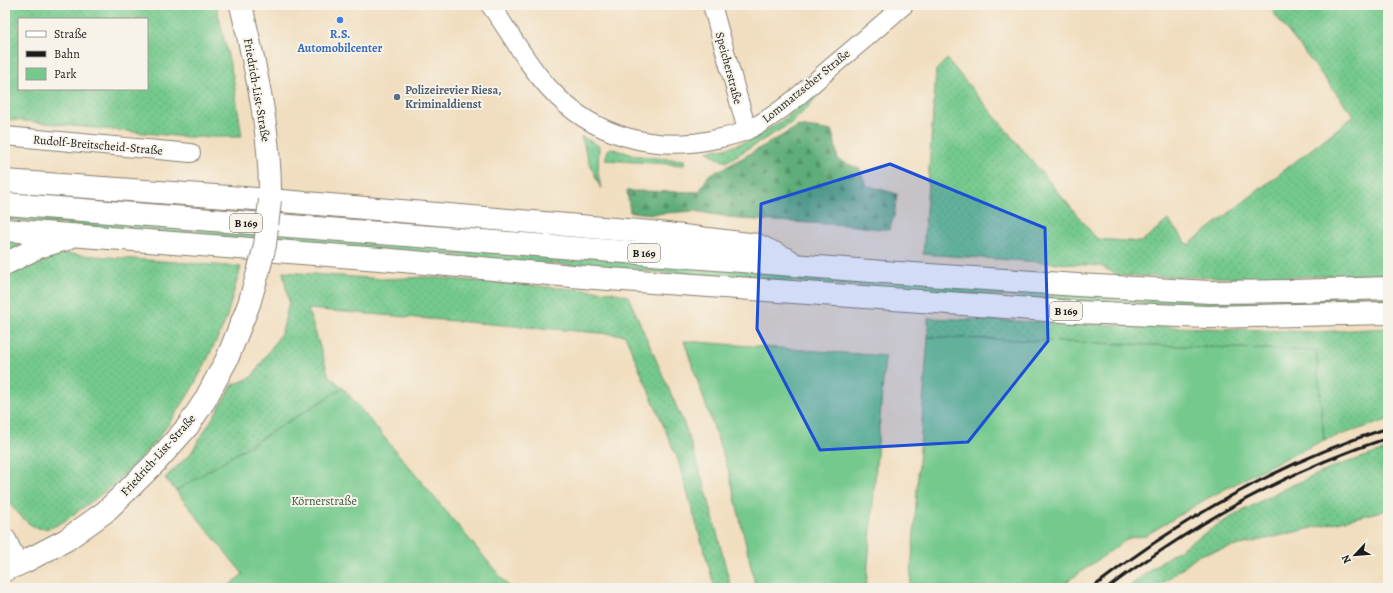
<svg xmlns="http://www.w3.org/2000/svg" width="1393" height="593" font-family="Alegreya,serif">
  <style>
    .grass { fill: url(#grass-dots); stroke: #487254; fill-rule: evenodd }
    .forest { fill: url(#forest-firs); stroke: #3e644a }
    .green { fill: #74c98d; stroke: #487254 }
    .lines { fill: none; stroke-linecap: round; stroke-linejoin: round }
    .street-casing { stroke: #867d6e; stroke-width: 20 }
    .secondary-casing { stroke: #867d6e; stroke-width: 24 }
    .highway-casing { stroke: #867d6e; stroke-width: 24 }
    .street { stroke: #fff; stroke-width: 18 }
    .secondary { stroke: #fff; stroke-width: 22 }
    .highway { stroke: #fff; stroke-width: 22 }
    .rail { stroke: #1c1c1c; stroke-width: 3 }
    .secondary-bridge-casing { stroke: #867d6e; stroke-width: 24; stroke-linecap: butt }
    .secondary-bridge { stroke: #fff; stroke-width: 22 }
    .marked { fill: #1d4ed8; fill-opacity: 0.2; stroke: #1d4ed8; stroke-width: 3; stroke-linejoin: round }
    .shop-dot { fill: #3f7fe0; stroke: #f7f3e8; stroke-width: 1.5 }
    .service-dot { fill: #5c6f8a; stroke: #f7f3e8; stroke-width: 1.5 }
    .labels { text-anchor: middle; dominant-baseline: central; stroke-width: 4; stroke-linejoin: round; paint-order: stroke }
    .shield { fill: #f7f3e8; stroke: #5e5c59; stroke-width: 1 }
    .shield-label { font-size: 11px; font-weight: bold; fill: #1c1c1c }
    .shop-label { font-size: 12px; font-weight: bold; fill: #366cbe; stroke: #f7f3e8 }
    .street-label { font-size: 12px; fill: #1c1c1c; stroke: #f7f3e8 }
    .service-label { font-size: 12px; font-weight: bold; fill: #4e5e75; stroke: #f7f3e8; text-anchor: start }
    .park-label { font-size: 12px; fill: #3b5944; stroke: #f7f3e8 }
  </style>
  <defs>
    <pattern id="grass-dots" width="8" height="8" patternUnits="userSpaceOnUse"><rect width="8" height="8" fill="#74c98d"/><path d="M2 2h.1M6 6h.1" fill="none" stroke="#64ac79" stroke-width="1.8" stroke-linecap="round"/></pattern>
    <pattern id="forest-firs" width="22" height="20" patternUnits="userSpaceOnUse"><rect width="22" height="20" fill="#5fad78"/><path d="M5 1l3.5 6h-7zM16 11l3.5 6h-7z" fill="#4e8c62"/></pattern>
  </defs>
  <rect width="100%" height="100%" fill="#f7f3e8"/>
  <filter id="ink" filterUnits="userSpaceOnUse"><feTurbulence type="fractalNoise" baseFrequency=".025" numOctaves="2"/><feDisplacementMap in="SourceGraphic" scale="8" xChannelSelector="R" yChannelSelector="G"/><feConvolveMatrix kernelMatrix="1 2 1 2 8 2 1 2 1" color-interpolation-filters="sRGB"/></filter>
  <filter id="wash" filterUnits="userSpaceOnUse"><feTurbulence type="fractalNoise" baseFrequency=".012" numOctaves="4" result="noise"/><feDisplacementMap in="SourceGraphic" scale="16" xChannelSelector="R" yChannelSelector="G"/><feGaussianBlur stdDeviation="0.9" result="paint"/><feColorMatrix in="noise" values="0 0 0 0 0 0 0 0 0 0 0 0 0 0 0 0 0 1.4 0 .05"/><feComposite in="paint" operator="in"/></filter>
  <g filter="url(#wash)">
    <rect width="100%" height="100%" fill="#f1dec0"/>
    <!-- grass -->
    <g class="grass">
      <path d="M 5,5 L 216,5 L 233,77 L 242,137 L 185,137 L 5,119 ZM 19,19 L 147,19 L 147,89 L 19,89 Z"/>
      <path d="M 1280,5 L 1388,5 L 1388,274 L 1262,278 L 1120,276 L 1100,266 L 923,254 L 936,70 L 947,59 L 1097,239 L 1141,242 L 1168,220 L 1188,245 L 1354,116 L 1272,11 Z"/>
      <path d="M 833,78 L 808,107 L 791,123 L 726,162 L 717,158 L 707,151 L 731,147 L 753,139 L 786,118 Z"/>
      <path d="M 581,136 L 599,146 L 598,172 L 601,189 L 588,159 Z"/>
      <path d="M 611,148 L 633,155 L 655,158 L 685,160 L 684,165 L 605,160 L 608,150 Z"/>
      <path d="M 5,212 L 1388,297 L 1388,304 L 1211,307 L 1131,305 L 655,272 L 5,220 Z"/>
      <path d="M 5,238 L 26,240 L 25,244 L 5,254 Z"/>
      <path d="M 48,253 L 68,254 L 241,267 C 235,285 231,304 225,322 C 222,330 217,339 213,347 C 185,411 140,469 81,509 C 69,517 54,532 38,528 C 26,525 13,507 5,498 L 5,271 Z"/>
      <path d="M 283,272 L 383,279 L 426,277 L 612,292 L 628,296 L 685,426 L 706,490 L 731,588 L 715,588 L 678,460 L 625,335 L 308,309 L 329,376 L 343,388 L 176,491 L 165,478 L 191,453 L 233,385 L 252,377 L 282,332 L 289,302 Z"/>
      <path d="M 928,318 L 1316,332 L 1388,328 L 1388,420 L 1324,440 L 1316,351 L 928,337 Z"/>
      <path d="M 1388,449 L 1388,510 L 1198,555 L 1157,588 L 1127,588 L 1162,561 L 1219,524 L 1279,491 L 1334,467 Z"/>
    </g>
    <!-- forest -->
    <path class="forest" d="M 799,126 L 833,131 L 838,160 L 860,169 L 866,185 L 897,194 L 894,217 L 889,230 L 845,225 L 739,219 L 695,211 L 651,214 L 630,212 L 627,191 L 699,192 L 709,175 L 728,166 Z"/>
    <!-- green -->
    <g class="green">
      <path d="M 928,337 L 1316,351 L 1324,440 L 1269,466 L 1206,499 L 1145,536 L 1129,538 L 1058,588 L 910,588 Z"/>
      <path d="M 684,341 L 885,356 L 866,588 L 756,588 L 729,472 Z"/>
      <path d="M 343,388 L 510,588 L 226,588 L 243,574 L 176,491 Z"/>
    </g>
  </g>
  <g filter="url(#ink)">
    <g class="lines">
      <!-- street casing -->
      <g class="street-casing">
        <g id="street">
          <path d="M 490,5 C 511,33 526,64 550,89 C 592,136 655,153 716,139 C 726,137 737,135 748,130 C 777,116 803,92 828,70 C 853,49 879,27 904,5"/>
          <path d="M 712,5 L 747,130"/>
          <path d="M 5,136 L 191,153"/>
        </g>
      </g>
      <!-- secondary casing -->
      <g class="secondary-casing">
        <g id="secondary">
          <path d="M 241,5 C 256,71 271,131 270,200"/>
          <path d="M 5,570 L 24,562 L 66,540 L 105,512 L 156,462 L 188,426 L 205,400 L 227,359 L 249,304 L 259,269"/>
        </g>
      </g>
      <!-- highway casing -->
      <g class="highway-casing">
        <g id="highway">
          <path d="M 5,181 L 270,200 L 650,232 L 757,245 L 789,260"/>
          <path d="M 5,204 L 883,272 L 1077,285 L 1211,292 L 1293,291 L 1388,288"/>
          <path d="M 5,230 L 380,259 L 595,278 L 1075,312 L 1208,317 L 1388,313"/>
          <path d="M 5,264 L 39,247 L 67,239"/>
          <path d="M 5,540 L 17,565"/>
        </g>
      </g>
      <!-- street -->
      <use href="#street" class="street"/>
      <!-- secondary -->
      <use href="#secondary" class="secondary"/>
      <!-- highway -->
      <use href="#highway" class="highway"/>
      <!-- rail -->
      <g class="rail">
        <path d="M 1092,588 C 1179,520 1282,461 1388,428"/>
        <path d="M 1108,588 C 1126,573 1145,561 1165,548 C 1234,502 1309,463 1388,438"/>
      </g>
      <!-- secondary-bridge casing -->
      <g class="secondary-bridge-casing">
        <path id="secondary-bridge" d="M 259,269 L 265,245 L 270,200"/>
      </g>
      <!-- secondary-bridge -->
      <use href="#secondary-bridge" class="secondary-bridge"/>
    </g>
  </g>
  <!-- marked area -->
  <path class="marked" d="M 890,164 L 1045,228 L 1048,341 L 968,442 L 820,450 L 757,329 L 761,204 Z"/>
  <!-- markers -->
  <circle class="shop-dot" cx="340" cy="20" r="4"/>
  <circle class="service-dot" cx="397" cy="97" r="4"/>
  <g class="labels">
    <!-- shield labels -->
    <g class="shield">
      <rect x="230" y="214" width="32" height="18" rx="3"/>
      <rect x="628" y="244" width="32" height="18" rx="3"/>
      <rect x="1050" y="302" width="32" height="18" rx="3"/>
    </g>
    <g class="shield-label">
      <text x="246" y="223">B 169</text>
      <text x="644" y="253">B 169</text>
      <text x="1066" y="311">B 169</text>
    </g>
    <!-- shop labels -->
    <g class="shop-label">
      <text x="340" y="34">R.S.<tspan x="340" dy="14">Automobilcenter</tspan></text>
    </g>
    <!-- street labels -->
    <g class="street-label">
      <text transform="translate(729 68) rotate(75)">Speicherstraße</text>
      <text transform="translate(806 86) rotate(-39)">Lommatzscher Straße</text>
      <text transform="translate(257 90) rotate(80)">Friedrich-List-Straße</text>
      <text transform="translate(98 145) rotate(5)">Rudolf-Breitscheid-Straße</text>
      <text transform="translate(158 455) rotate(-48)">Friedrich-List-Straße</text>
    </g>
    <!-- service labels -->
    <g class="service-label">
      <text x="405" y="90">Polizeirevier Riesa,<tspan x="405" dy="14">Kriminaldienst</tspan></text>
    </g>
    <!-- park labels -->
    <g class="park-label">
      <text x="324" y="501">Körnerstraße</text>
    </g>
  </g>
  <!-- margin -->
  <rect width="1393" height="593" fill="none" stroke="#f7f3e8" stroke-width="20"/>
  <!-- legend -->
  <rect x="18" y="18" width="130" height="72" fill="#f7f3e8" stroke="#9f9d96"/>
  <rect x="26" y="31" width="20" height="6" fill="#ffffff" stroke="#9f9d96"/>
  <text x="54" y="38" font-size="12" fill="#1c1c1c">Straße</text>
  <rect x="26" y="51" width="20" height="6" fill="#1c1c1c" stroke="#9f9d96"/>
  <text x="54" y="58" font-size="12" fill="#1c1c1c">Bahn</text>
  <rect x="26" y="68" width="20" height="12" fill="#74c98d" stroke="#9f9d96"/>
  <text x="54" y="78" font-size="12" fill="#1c1c1c">Park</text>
  <!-- north arrow -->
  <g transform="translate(1355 555) rotate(244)" stroke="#f7f3e8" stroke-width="3" paint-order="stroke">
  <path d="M0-3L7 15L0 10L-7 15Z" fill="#1c1c1c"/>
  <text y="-6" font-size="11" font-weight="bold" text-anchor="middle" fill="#1c1c1c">N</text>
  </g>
</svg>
